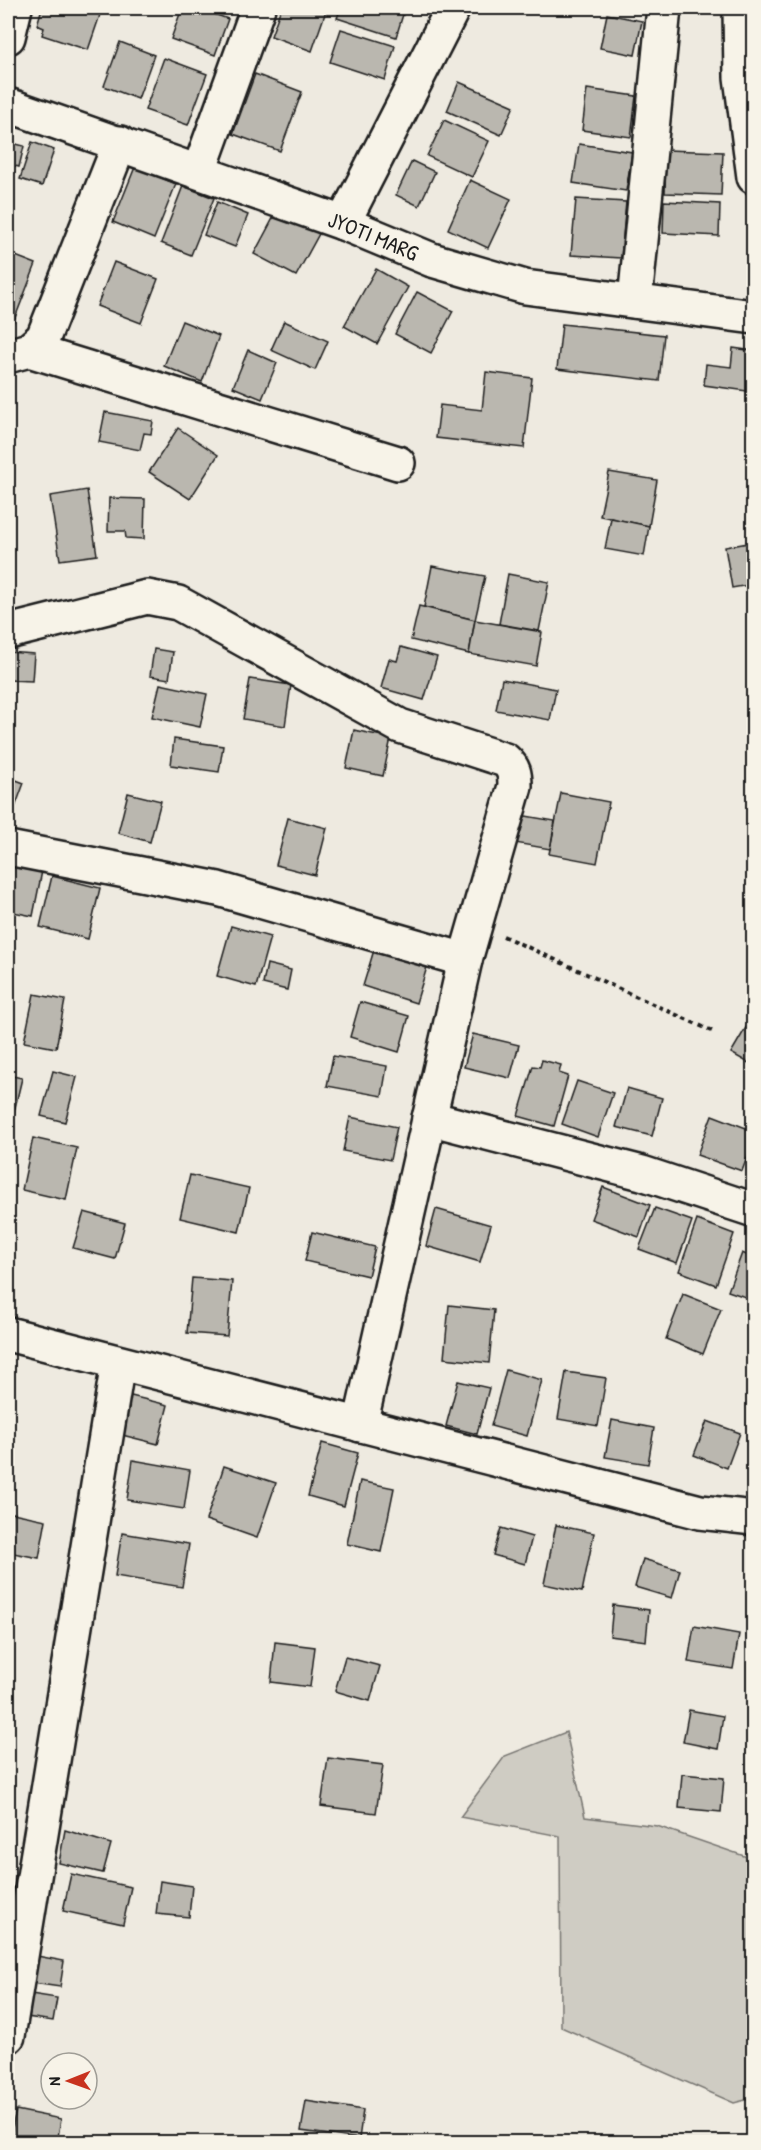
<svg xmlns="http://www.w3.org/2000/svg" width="761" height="2150" font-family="'Patrick Hand',sans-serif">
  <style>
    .green { fill: #cfccc3; stroke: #767470; stroke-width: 1.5 }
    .building { fill: #bab7af; stroke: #1c1c1c; stroke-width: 1.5 }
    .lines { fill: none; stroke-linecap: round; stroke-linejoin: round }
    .minor-casing { stroke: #1c1c1c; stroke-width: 38 }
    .path { stroke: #1c1c1c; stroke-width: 4; stroke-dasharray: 4.5 4.5; stroke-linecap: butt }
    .minor { stroke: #f7f3e8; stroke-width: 33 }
    .labels { text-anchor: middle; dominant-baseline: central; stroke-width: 4.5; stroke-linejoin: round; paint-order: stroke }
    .street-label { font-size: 22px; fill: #1c1c1c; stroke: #f7f3e8 }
  </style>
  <rect width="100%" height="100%" fill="#eeeae0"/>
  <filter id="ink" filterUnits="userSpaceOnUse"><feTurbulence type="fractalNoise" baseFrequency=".0167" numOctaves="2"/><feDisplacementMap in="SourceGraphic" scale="12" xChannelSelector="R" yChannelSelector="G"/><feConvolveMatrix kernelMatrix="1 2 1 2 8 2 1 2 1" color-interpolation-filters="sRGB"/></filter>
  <g filter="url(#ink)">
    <!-- green -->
    <path class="green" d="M 566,1732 L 585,1817 L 657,1826 L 753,1859 L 753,2098 L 734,2103 L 561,2027 L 560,1836 L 460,1817 L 505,1756 Z"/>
    <!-- building -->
    <g class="building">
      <path d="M 42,8 L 87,8 L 101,12 L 88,50 L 42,35 L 44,28 L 37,25 Z"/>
      <path d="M 182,8 L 197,8 L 228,19 L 215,55 L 171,39 Z"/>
      <path d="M 281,8 L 327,8 L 312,51 L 271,36 Z"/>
      <path d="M 341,8 L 405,8 L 396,37 L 337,18 Z"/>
      <path d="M 607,14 L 642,21 L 635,55 L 600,48 Z"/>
      <path d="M 341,29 L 395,46 L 385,80 L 330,62 Z"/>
      <path d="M 120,42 L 154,55 L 138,99 L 104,86 Z"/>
      <path d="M 164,58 L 207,74 L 188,125 L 145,110 Z"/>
      <path d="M 255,74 L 302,92 L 280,151 L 233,134 Z"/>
      <path d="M 459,82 L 514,106 L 501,135 L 447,111 Z"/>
      <path d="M 587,89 L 636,96 L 631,137 L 582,130 Z"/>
      <path d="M 444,120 L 489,141 L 472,177 L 427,156 Z"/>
      <path d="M 8,142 L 24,146 L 19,167 L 8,164 Z"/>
      <path d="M 32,142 L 54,150 L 42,186 L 20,179 Z"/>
      <path d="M 579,144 L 632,152 L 626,191 L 573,183 Z"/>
      <path d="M 666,150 L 723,152 L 721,195 L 665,193 Z"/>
      <path d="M 412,161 L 435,172 L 419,206 L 396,195 Z"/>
      <path d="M 135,167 L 176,184 L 154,239 L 113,222 Z"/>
      <path d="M 470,180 L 511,199 L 488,248 L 448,229 Z"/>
      <path d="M 183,186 L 214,198 L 191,255 L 161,243 Z"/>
      <path d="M 576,199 L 626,202 L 621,258 L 571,255 Z"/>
      <path d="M 664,201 L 720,204 L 719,236 L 663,233 Z"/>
      <path d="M 217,202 L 248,215 L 235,247 L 204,235 Z"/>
      <path d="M 278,209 L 320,232 L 296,276 L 254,254 Z"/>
      <path d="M 8,253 L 36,264 L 13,323 L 8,321 Z"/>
      <path d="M 114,262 L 158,279 L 141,323 L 97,306 Z"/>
      <path d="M 376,269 L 408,287 L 377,344 L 344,326 Z"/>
      <path d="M 417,292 L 453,311 L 431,353 L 395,334 Z"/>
      <path d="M 182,321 L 219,336 L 202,382 L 164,366 Z"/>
      <path d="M 284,321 L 328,341 L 315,370 L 271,350 Z"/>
      <path d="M 562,324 L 664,335 L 659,381 L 557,369 Z"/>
      <path d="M 733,348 L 754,351 L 754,392 L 704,385 L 706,364 L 731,367 Z"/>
      <path d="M 248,350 L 277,363 L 262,399 L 233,387 Z"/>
      <path d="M 486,372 L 532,378 L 524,448 L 436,438 L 440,405 L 482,410 Z"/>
      <path d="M 105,412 L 153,421 L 151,434 L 144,433 L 140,450 L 99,442 Z"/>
      <path d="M 178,428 L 218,455 L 190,499 L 149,472 Z"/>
      <path d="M 609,472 L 657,480 L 649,526 L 600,516 Z"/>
      <path d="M 87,490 L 97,555 L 60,560 L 50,496 Z"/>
      <path d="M 109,498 L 145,499 L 144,539 L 126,538 L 125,531 L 108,531 Z"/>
      <path d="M 611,518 L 649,526 L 644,556 L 605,549 Z"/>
      <path d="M 754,542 L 754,584 L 732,588 L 725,547 Z"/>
      <path d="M 432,566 L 485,576 L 475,620 L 424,607 Z"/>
      <path d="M 508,574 L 549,582 L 539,631 L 499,624 Z"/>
      <path d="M 419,606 L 475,620 L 469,654 L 411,640 Z"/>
      <path d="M 475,620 L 542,632 L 536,666 L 469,654 Z"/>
      <path d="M 401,647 L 437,657 L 424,700 L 381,688 L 389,659 L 397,661 Z"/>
      <path d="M 154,649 L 173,652 L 169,679 L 150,676 Z"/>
      <path d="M 8,652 L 34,654 L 32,681 L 8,680 Z"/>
      <path d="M 250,679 L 291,685 L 285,726 L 243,719 Z"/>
      <path d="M 502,679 L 556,689 L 550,720 L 496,710 Z"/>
      <path d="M 160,684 L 207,694 L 200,727 L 152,717 Z"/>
      <path d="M 354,730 L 391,738 L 383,776 L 346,768 Z"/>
      <path d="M 174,739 L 223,746 L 219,772 L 171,765 Z"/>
      <path d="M 8,777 L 24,783 L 10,821 L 8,820 Z"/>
      <path d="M 128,793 L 161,801 L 150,842 L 118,833 Z"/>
      <path d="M 561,793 L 609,802 L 597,863 L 549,854 Z"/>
      <path d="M 514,814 L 555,821 L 550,849 L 509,842 Z"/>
      <path d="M 288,818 L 327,828 L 315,875 L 276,865 Z"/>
      <path d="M 8,864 L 42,871 L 33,916 L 8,911 Z"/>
      <path d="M 52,876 L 100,888 L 88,939 L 40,927 Z"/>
      <path d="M 231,926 L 270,937 L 256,987 L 217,976 Z"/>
      <path d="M 374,950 L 427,967 L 416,1003 L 363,986 Z"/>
      <path d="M 267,964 L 291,970 L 287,990 L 263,984 Z"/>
      <path d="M 34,994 L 65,1000 L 56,1048 L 24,1042 Z"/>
      <path d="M 360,1002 L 409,1016 L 399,1052 L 350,1037 Z"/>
      <path d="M 754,1014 L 754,1066 L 731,1053 Z"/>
      <path d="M 473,1034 L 519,1045 L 510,1078 L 464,1067 Z"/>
      <path d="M 333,1056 L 387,1066 L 382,1096 L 327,1086 Z"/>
      <path d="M 542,1060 L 561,1065 L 559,1073 L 568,1076 L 554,1126 L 518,1116 L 533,1066 L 540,1067 Z"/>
      <path d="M 53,1071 L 77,1077 L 65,1122 L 41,1116 Z"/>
      <path d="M 8,1075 L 22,1078 L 13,1116 L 8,1115 Z"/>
      <path d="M 577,1081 L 613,1093 L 598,1137 L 562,1124 Z"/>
      <path d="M 627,1088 L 662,1098 L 652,1136 L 616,1127 Z"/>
      <path d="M 712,1115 L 754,1131 L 754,1139 L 742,1171 L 697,1155 Z"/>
      <path d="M 350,1117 L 397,1127 L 390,1160 L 343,1151 Z"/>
      <path d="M 33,1138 L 77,1148 L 66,1200 L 22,1190 Z"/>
      <path d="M 190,1175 L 249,1188 L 239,1232 L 180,1218 Z"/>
      <path d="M 603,1187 L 650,1205 L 639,1237 L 591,1219 Z"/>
      <path d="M 655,1208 L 692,1221 L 677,1263 L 639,1249 Z"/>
      <path d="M 436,1209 L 491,1225 L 480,1262 L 426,1246 Z"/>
      <path d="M 84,1212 L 125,1223 L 115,1259 L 73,1248 Z"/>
      <path d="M 697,1220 L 734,1234 L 716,1285 L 679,1271 Z"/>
      <path d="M 312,1232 L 375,1247 L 368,1276 L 305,1261 Z"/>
      <path d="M 742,1253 L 754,1258 L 754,1300 L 728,1291 Z"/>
      <path d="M 192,1278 L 232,1281 L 227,1336 L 187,1333 Z"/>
      <path d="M 683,1294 L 721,1309 L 703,1354 L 666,1339 Z"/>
      <path d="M 449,1305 L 494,1310 L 489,1363 L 444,1358 Z"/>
      <path d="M 506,1370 L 542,1380 L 527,1436 L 491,1426 Z"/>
      <path d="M 566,1372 L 606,1378 L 598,1426 L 558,1419 Z"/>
      <path d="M 458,1381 L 489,1388 L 477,1434 L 446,1426 Z"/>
      <path d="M 123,1394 L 168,1405 L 158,1444 L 114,1433 Z"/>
      <path d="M 612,1420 L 654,1428 L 648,1464 L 605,1457 Z"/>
      <path d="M 707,1421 L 740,1433 L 727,1468 L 694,1455 Z"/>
      <path d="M 322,1443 L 358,1453 L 344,1506 L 308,1496 Z"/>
      <path d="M 133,1460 L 190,1470 L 184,1509 L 127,1500 Z"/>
      <path d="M 224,1466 L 276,1483 L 257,1538 L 206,1520 Z"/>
      <path d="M 360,1481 L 394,1488 L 381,1552 L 347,1544 Z"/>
      <path d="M 8,1512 L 46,1520 L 39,1558 L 8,1552 Z"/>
      <path d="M 556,1525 L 594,1533 L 582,1592 L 544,1584 Z"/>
      <path d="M 501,1528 L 532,1537 L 525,1564 L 493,1555 Z"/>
      <path d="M 122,1533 L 189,1544 L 182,1587 L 115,1576 Z"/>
      <path d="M 643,1559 L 680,1570 L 672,1598 L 635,1587 Z"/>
      <path d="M 613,1605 L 649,1610 L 646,1641 L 610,1636 Z"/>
      <path d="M 694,1626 L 739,1634 L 733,1669 L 688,1662 Z"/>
      <path d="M 275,1642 L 315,1647 L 310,1687 L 271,1682 Z"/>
      <path d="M 345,1657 L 380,1666 L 370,1701 L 335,1691 Z"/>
      <path d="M 689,1710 L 723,1716 L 718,1749 L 683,1742 Z"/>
      <path d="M 328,1758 L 383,1765 L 376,1813 L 321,1806 Z"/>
      <path d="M 682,1774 L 724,1778 L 721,1812 L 679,1808 Z"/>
      <path d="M 65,1830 L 111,1844 L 103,1873 L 59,1863 Z"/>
      <path d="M 71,1874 L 131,1887 L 123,1924 L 63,1911 Z"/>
      <path d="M 160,1881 L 192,1886 L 189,1917 L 156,1914 Z"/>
      <path d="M 37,1956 L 64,1961 L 60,1987 L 33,1983 Z"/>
      <path d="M 31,1994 L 57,1998 L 53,2021 L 27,2017 Z"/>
      <path d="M 306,2101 L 363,2110 L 359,2139 L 301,2131 Z"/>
      <path d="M 16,2110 L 61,2119 L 57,2142 L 9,2142 Z"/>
    </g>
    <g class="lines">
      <!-- minor casing -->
      <g class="minor-casing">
        <g id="minor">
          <path d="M 740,8 L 741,77 L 754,177"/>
          <path d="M 8,37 L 15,8"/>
          <path id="s1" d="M 8,105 L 343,223 L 432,260 L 525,287 L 754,317"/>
          <path d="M 199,171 L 258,8"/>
          <path d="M 343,223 L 453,8"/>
          <path d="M 635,301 L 664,8"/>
          <path d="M 29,350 L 398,463"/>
          <path d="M 11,355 L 29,350 L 43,338 L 120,143"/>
          <path d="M 8,632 L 147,597 L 178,603 L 400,726 L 505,760 C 514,768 515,774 515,786 L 465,960 L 360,1425"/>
          <path d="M 8,848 L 218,889 L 465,960"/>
          <path d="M 429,1118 L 642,1173 L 754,1210"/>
          <path d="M 8,1334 L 700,1512 L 754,1518"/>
          <path d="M 8,2036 L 118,1363"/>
        </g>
      </g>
      <!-- path -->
      <path class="path" d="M 503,936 L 712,1031"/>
      <!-- minor -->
      <use href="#minor" class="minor"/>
    </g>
  </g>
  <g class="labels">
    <!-- street labels -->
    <g class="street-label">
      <text stroke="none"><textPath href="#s1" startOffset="388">JYOTI MARG</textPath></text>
    </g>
  </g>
  <!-- margin -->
  <rect width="761" height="2150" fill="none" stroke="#f7f3e8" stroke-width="30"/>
  <rect x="15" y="15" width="731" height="2120" fill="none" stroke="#1c1c1c" stroke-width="2" filter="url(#ink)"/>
  <!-- north arrow -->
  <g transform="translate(69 2081) rotate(269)"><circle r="28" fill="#f7f3e8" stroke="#9f9d96" stroke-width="1.5"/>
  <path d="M0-4.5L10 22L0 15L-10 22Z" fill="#c8321e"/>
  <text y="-9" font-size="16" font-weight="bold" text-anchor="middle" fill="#1c1c1c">N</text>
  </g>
</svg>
